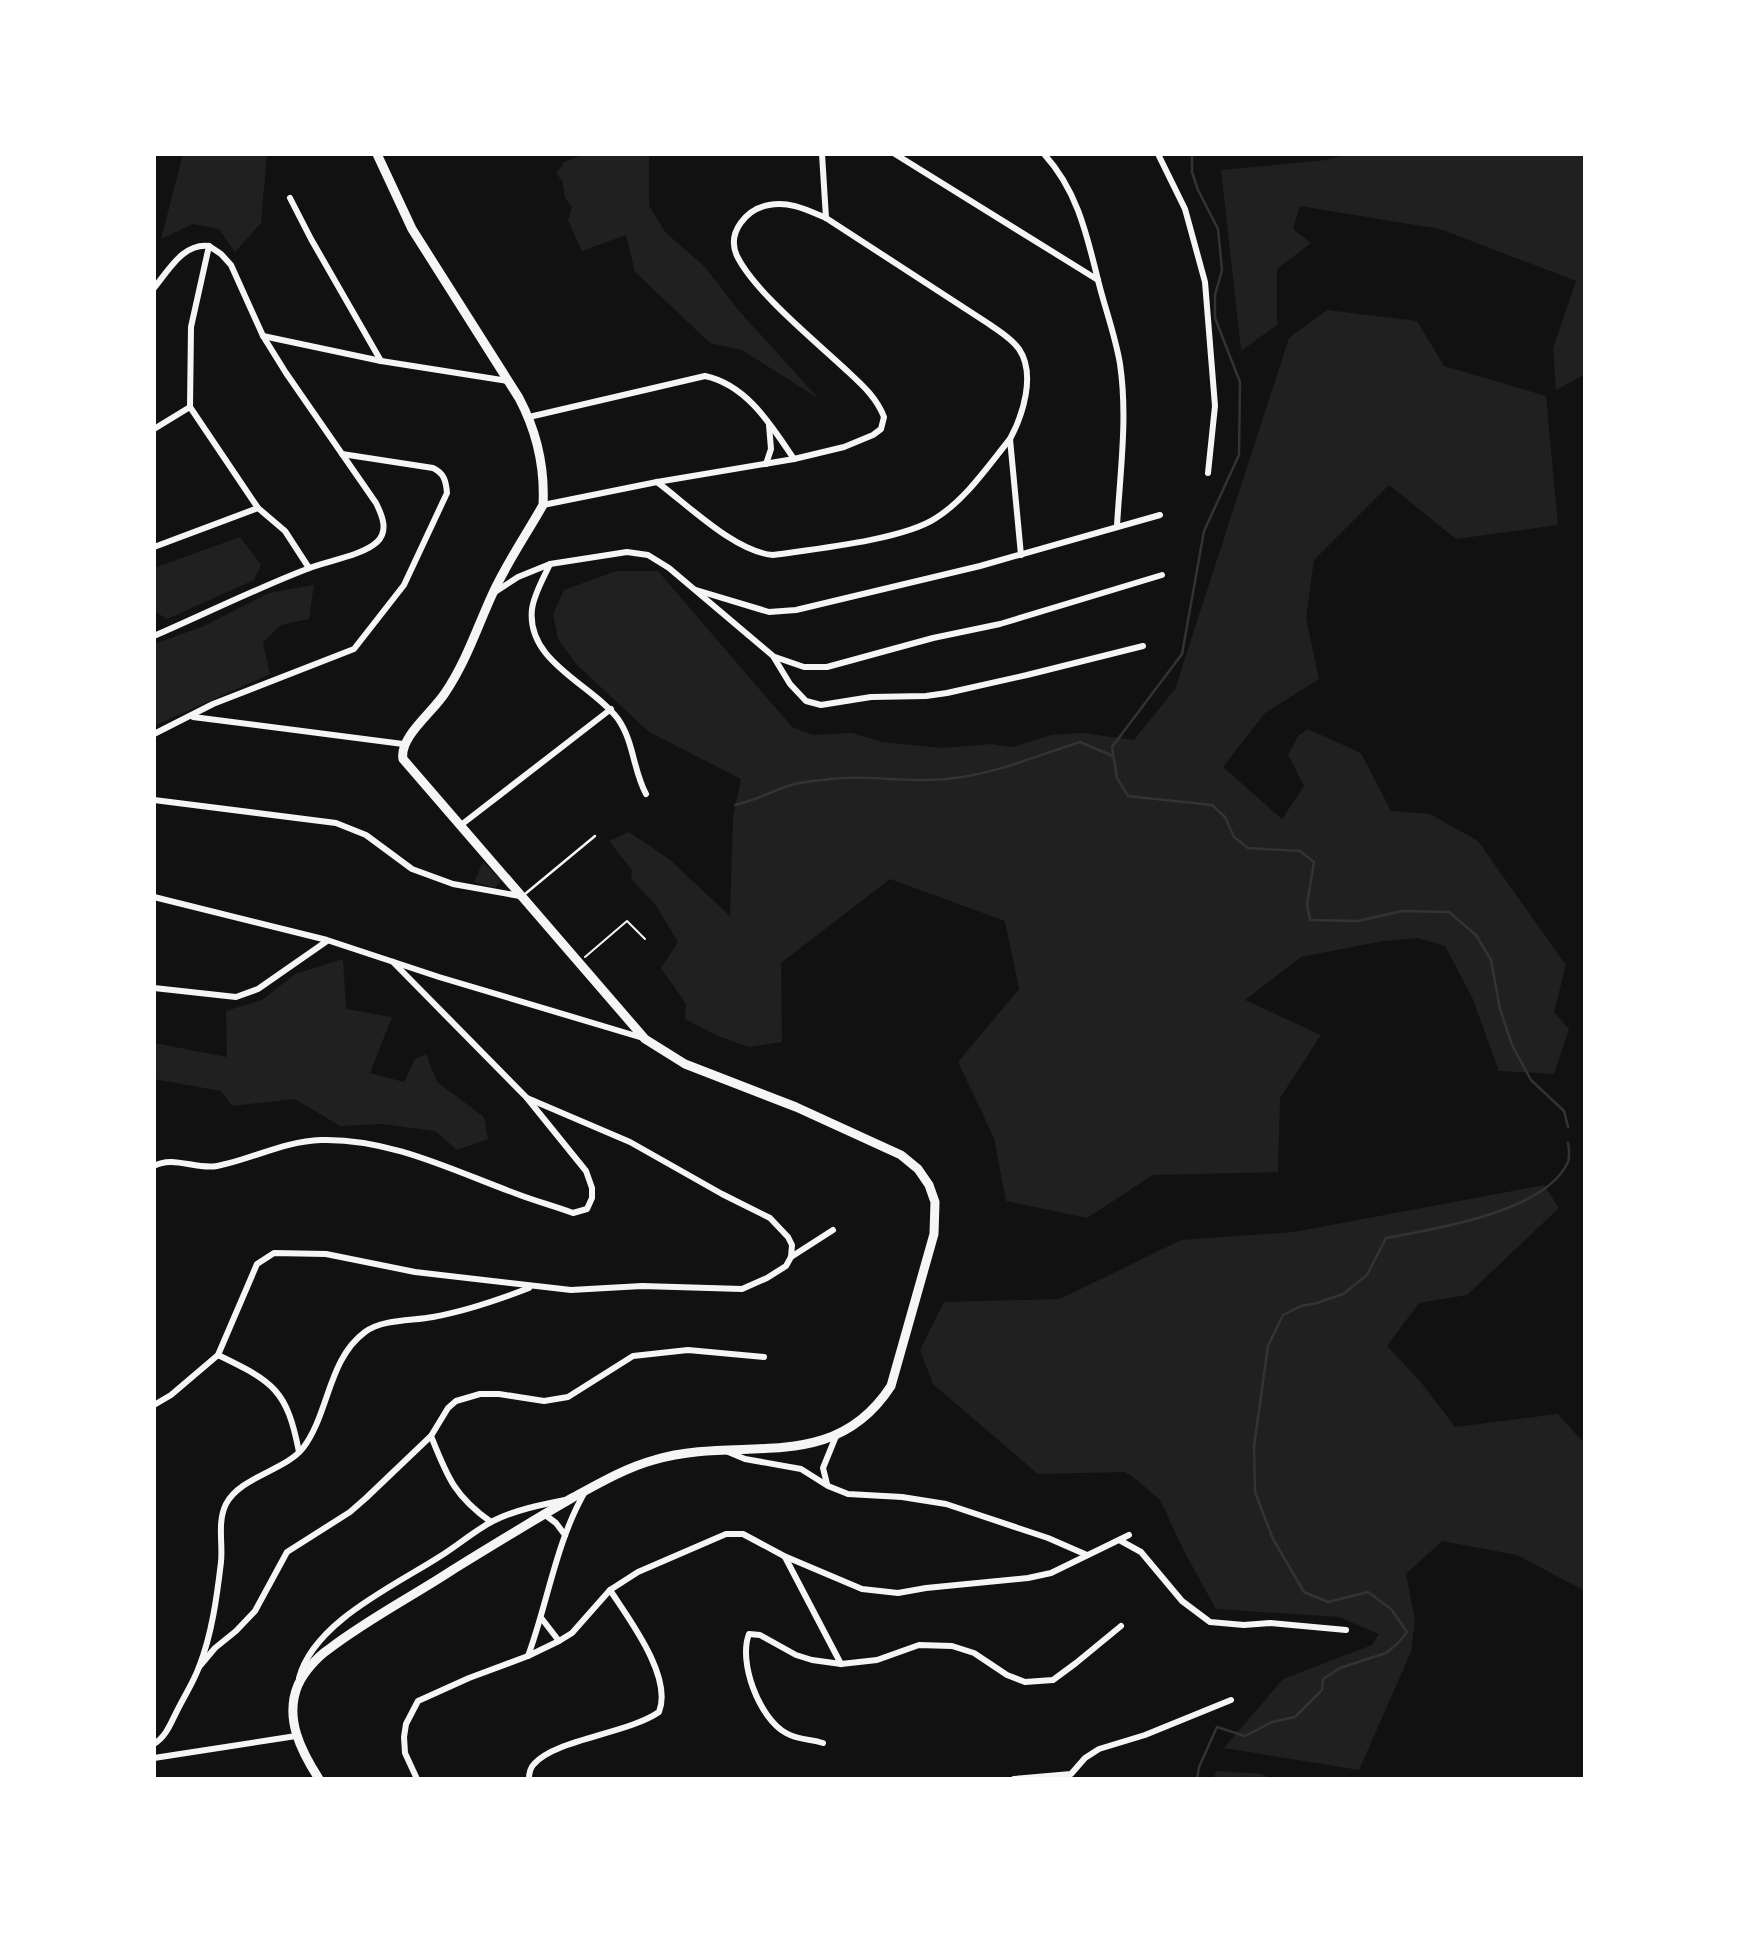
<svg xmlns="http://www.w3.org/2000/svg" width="1739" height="1933" font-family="Figtree,sans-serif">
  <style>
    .green { fill: #202020 }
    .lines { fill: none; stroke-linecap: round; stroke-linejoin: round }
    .stream { stroke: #333; stroke-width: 2.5 }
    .path { stroke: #f5f5f5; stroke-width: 2 }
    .service { stroke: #f5f5f5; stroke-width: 2.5 }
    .minor { stroke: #f5f5f5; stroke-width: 6 }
    .secondary { stroke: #f5f5f5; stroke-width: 9 }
  </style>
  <rect width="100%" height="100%" fill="#111"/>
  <!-- green -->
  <g class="green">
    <path d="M 183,154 L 267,154 L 261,223 L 235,252 L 219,229 L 193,224 L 161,239 Z"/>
    <path d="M 584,154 L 649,154 L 649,206 L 666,233 L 705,267 L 739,311 L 819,399 L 742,350 L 710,343 L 635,272 L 626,235 L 582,251 L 568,220 L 572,207 L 565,198 L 562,180 L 556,174 L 564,162 Z"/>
    <path d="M 1348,154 L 1585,154 L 1585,374 L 1556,390 L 1553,348 L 1576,281 L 1440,229 L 1300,206 L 1293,229 L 1311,243 L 1277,269 L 1277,325 L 1241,351 L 1221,170 L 1326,160 Z"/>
    <path d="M 1327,310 L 1417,321 L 1444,366 L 1546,396 L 1558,525 L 1456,539 L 1389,485 L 1314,560 L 1306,618 L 1319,679 L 1265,713 L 1223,767 L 1282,819 L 1304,786 L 1288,755 L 1298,736 L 1308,729 L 1361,753 L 1391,811 L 1430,814 L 1478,841 L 1566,965 L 1554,1012 L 1569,1029 L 1554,1074 L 1499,1071 L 1472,997 L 1445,946 L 1418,938 L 1383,941 L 1301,957 L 1245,1000 L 1321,1035 L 1280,1098 L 1278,1172 L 1153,1175 L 1087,1218 L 1006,1201 L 994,1138 L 958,1062 L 1019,989 L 1005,921 L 890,879 L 781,963 L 782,1042 L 749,1047 L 718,1036 L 685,1019 L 686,1004 L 661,968 L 678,942 L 655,904 L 631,879 L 632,870 L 609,841 L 629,832 L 669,859 L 730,916 L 733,818 L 741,779 L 649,732 L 577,665 L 558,639 L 553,614 L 564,590 L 616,571 L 658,571 L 792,727 L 813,735 L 852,733 L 882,742 L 943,748 L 991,744 L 1013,747 L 1051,735 L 1082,733 L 1134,740 L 1175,689 L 1289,338 Z"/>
    <path d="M 240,537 L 261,565 L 254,580 L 167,619 L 154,611 L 154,568 Z"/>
    <path d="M 314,585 L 309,619 L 281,625 L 263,642 L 270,674 L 156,725 L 154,644 L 204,626 L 269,593 Z"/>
    <path d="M 483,862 L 501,880 L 495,888 L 474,882 Z"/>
    <path d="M 343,959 L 346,1009 L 392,1017 L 370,1073 L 404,1082 L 415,1059 L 426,1054 L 437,1082 L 484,1117 L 488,1139 L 457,1150 L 435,1131 L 382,1124 L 340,1126 L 295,1099 L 232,1106 L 221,1091 L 154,1079 L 154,1043 L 227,1057 L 226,1011 L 262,1000 L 295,974 Z"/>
    <path d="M 1544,1185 L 1559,1208 L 1467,1295 L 1419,1303 L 1387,1346 L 1420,1381 L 1455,1427 L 1558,1414 L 1585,1444 L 1585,1591 L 1517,1555 L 1442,1541 L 1406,1574 L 1415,1620 L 1411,1652 L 1359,1770 L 1224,1748 L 1283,1679 L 1372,1645 L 1379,1634 L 1339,1617 L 1216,1609 L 1185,1553 L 1160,1500 L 1137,1480 L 1125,1472 L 1038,1474 L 933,1384 L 920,1350 L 944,1302 L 1060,1299 L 1181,1240 L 1294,1232 Z"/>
    <path d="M 1217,1771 L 1262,1774 L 1270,1779 L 1213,1779 Z"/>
  </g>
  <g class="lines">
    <!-- stream -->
    <g class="stream">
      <path d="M 1192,154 L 1192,172 L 1198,190 L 1218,229 L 1222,270 L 1215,295 L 1215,318 L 1240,382 L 1239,455 L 1204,531 L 1182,654 L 1112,747 L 1117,778 L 1128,796 L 1212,805 L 1225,817 L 1234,837 L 1248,848 L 1300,851 L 1314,862 L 1307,904 L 1310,920 L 1358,921 L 1402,911 L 1449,912 L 1476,935 L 1491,960 L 1500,1009 L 1512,1045 L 1531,1080 L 1564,1111 L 1568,1127"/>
      <path d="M 735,805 C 755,801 772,791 791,785 C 801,782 812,781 823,780 C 864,774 904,783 946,779 C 993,775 1036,756 1080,742 L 1113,756"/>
      <path d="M 1197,1779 L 1199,1767 L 1217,1727 L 1245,1736 L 1272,1722 L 1295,1717 L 1322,1690 L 1323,1679 L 1340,1668 L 1386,1653 L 1398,1643 L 1407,1632 L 1391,1609 L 1368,1592 L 1328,1602 L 1304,1592 L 1273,1539 L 1255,1492 L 1254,1446 L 1268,1346 L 1283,1315 L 1301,1306 L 1317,1303 L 1343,1294 L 1367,1275 L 1386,1238 C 1435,1229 1543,1212 1567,1164 C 1570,1159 1569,1149 1568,1143"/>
    </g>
    <!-- path -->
    <path class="path" d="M 585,957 L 627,921 L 645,939"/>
    <!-- service -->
    <path class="service" d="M 525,894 L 595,836"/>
    <!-- minor -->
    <g class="minor">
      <path d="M 822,154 L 826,218"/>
      <path d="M 895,154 L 1098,280"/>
      <path d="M 1044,154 C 1076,189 1086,231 1097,276 C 1104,306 1115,334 1120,364 C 1128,417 1120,473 1117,526"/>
      <path d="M 1158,154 L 1185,209 L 1205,282 L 1215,406 L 1208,473"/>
      <path d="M 290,198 L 311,239 L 381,361"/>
      <path d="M 154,288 C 169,270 183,243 209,246"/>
      <path d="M 263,336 L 381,361 L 508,381"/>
      <path d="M 190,407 L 258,508 L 285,531 L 309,568"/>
      <path d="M 190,407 L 191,327 L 209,246"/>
      <path d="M 529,417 L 705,376 C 747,385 771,425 794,459"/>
      <path d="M 154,429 L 190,407"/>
      <path d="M 766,464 L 771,449 L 769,425"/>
      <path d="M 657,482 C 688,505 735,552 773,555 C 814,549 903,540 936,518 C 966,499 988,466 1010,439"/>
      <path d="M 543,505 L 657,482 L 794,459 L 844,447 L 873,435 L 881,429 L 884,417 C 876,396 860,383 844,368 C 814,340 754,291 737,256 C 726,232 747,209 769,205 C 790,201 807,210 826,218 L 989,324 C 1000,332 1011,338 1019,349 C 1036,374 1023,415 1010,439 L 1021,555"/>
      <path d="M 154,547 L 258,508"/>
      <path d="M 550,564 C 544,577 534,594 532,609 C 526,662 592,684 618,719 C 634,742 633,770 646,794"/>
      <path d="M 696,590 L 769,612 L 796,610 L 980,566 L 1160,515"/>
      <path d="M 495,592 L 518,577 L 550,564 L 627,552 L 648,555 L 669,568 L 773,656 L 790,684 L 806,701 L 821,705 L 871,697 L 926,696 L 947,693 L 1027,675 L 1143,646"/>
      <path d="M 154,636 C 205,614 255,589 307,569 C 326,561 362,556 377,542 C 389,531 382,515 376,503 L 286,373 L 263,336 L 231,265 L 221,254 L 209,246"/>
      <path d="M 775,657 L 804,667 L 827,667 L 933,638 L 1000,624 L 1162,575"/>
      <path d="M 193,717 L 403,744"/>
      <path d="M 154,734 L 213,704 L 354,649 L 404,585 L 447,493 C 446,481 444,473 433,468 L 342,454"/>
      <path d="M 154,800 L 336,823 L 366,835 L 412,869 L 453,884 L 520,896"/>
      <path d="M 461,825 L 611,709"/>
      <path d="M 154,897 L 327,940 L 439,977 L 643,1038"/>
      <path d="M 154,988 L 236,997 L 258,989 L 327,941"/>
      <path d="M 154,1166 C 173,1155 196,1170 217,1166 C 252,1159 285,1141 321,1140 C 390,1138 454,1171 517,1194 C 535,1201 554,1206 573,1213 L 587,1209 L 592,1198 L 592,1188 L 586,1171 L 527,1098 L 393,962"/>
      <path d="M 791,1257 L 833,1230"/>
      <path d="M 218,1355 C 274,1382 287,1390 299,1452"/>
      <path d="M 154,1405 L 171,1395 L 218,1355 L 257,1264 L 274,1253 L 326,1254 L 415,1272 L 571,1290 L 642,1286 L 742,1289 L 767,1278 L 786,1266 L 791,1257 L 792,1245 L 788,1237 L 770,1218 L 722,1194 L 630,1142 L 527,1098"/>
      <path d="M 431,1436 C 447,1476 454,1496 491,1522"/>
      <path d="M 726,1451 L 745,1459 L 801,1469 L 828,1486 L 848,1494 L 902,1497 L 946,1504 L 1048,1538 L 1087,1555"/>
      <path d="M 827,1484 L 823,1468 L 836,1436"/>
      <path d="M 544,1514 L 556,1523 L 565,1535"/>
      <path d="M 1121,1541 L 1141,1552 L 1182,1601 L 1210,1622 L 1244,1625 L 1270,1623 L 1346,1630"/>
      <path d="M 785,1557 L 841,1664"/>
      <path d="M 542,1619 L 559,1641"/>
      <path d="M 528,1656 C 548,1602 556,1541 586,1490"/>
      <path d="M 199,1667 L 215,1648 L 236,1631 L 255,1611 L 287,1552 L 350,1512 L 366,1498 L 431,1436 L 448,1408 L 456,1401 L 480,1394 L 499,1394 L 544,1401 L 568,1397 L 633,1356 L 688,1350 L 764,1357"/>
      <path d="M 299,1678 C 314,1622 394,1586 439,1557 C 457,1546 474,1531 493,1521 C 515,1510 540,1505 565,1500"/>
      <path d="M 823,1743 C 810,1739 798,1740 786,1733 C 759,1718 738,1662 749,1634 L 760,1635 L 796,1655 L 812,1660 L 841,1664 L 877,1660 L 919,1645 L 952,1646 L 974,1653 L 1007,1675 L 1025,1682 L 1053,1680 L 1076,1663 L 1121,1626"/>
      <path d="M 154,1744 C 167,1736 171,1722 178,1709 C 185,1695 194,1681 199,1667 C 212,1634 217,1596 221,1562 C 223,1544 217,1522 226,1504 C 240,1477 286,1470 303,1448 C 329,1414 328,1359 365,1332 C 383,1319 412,1321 433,1317 C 466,1311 498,1300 529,1288"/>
      <path d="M 154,1758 L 296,1736"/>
      <path d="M 417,1779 L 405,1753 L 404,1737 L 406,1724 L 418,1701 L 469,1678 L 528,1656 L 559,1641 L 572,1633 L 610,1590 L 638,1572 L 726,1534 L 743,1534 L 784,1556 L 862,1589 L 898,1593 L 926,1588 L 1028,1578 L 1051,1573 L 1129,1535"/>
      <path d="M 529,1779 C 529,1773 530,1768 534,1764 C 556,1739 627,1734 659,1712 C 673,1677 629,1619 610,1590"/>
      <path d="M 1014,1779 L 1071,1774 L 1085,1758 L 1099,1749 L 1145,1735 L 1231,1700"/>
    </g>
    <!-- secondary -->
    <path class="secondary" d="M 319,1779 C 301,1751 284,1718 298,1685 C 304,1672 317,1657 329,1649 C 368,1619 413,1596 454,1569 C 493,1545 532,1521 572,1498 C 598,1484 625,1468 654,1460 C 740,1434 832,1477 891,1386 L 934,1234 L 935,1202 L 929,1185 L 918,1169 L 901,1155 L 796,1107 L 685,1064 L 645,1039 L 403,759 C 399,737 433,712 445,693 C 466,662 477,628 492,595 C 506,564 526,535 543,505 C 545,467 537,432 519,398 L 412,229 L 377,154"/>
  </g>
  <!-- border -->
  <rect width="1739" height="1933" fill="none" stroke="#ffffff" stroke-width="312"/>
</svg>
